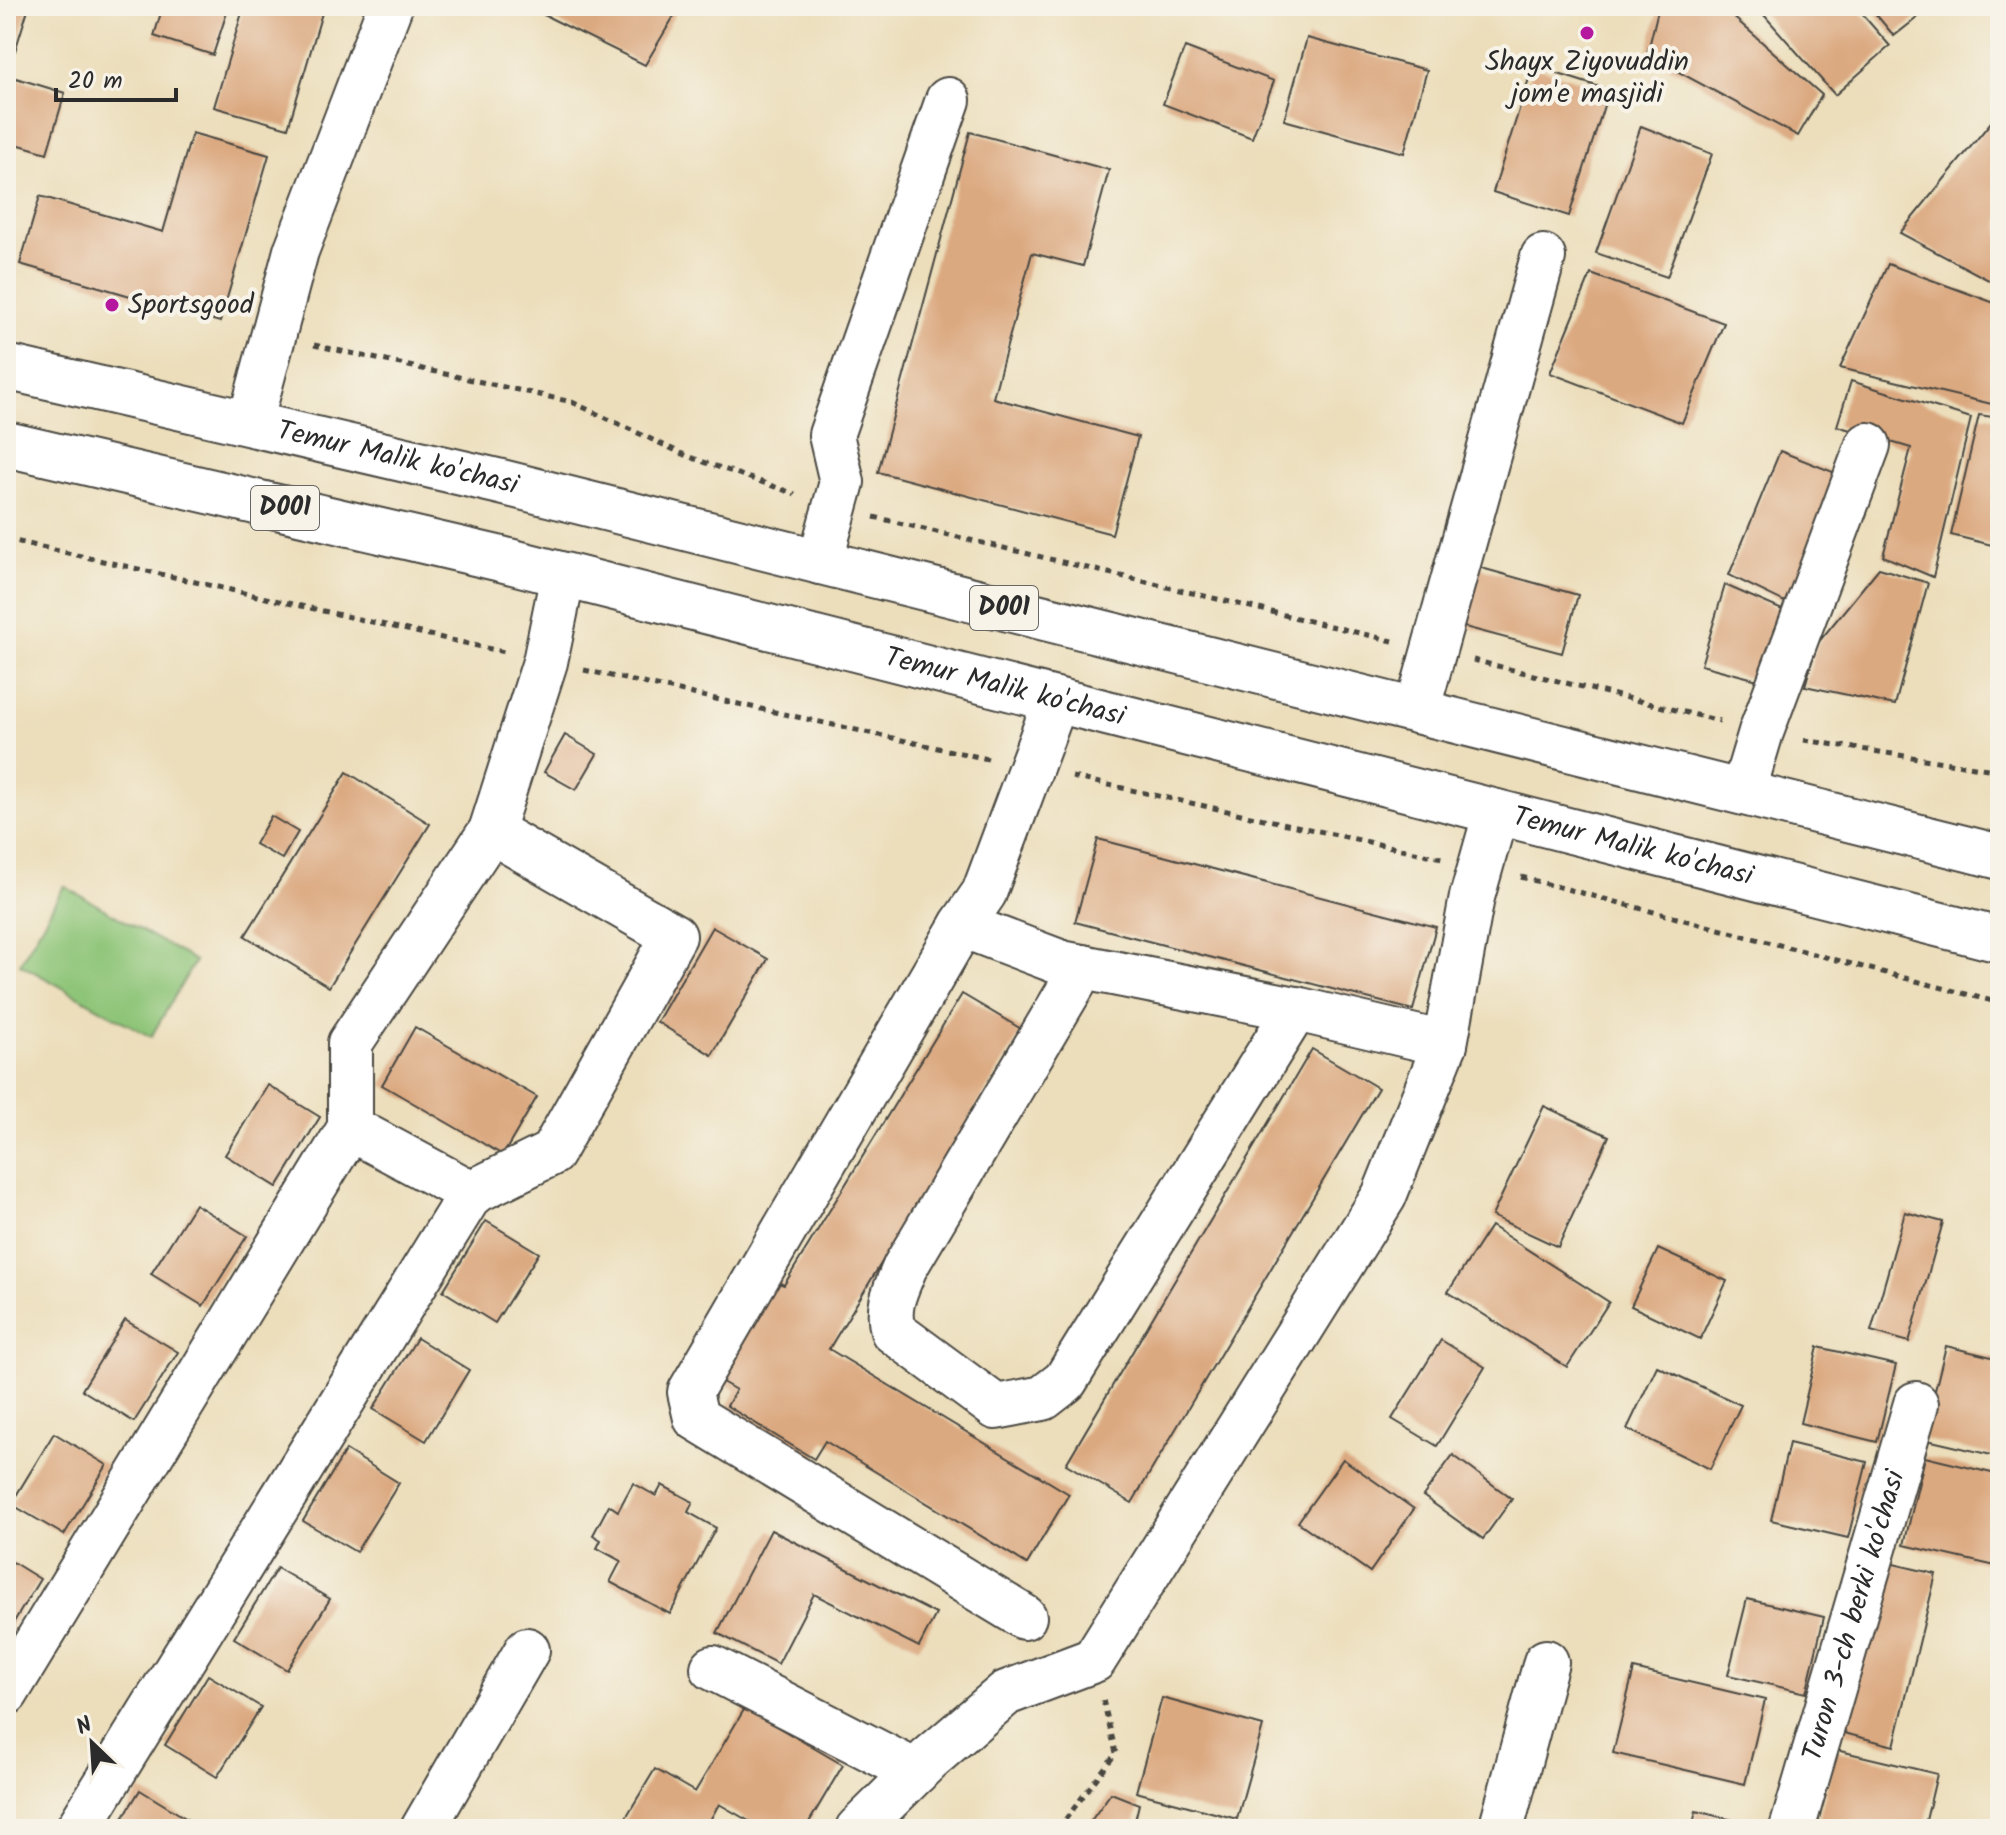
<svg xmlns="http://www.w3.org/2000/svg" width="2006" height="1835" font-family="Kalam,sans-serif">
  <style>
    .green { fill: #8dc477; stroke: #5c7851; stroke-width: 2 }
    .building { fill: #dba980 }
    .lines { fill: none; stroke-linecap: round; stroke-linejoin: round }
    .minor-casing { stroke: #484641; stroke-width: 48 }
    .highway-casing { stroke: #484641; stroke-width: 48 }
    .path { stroke: #484641; stroke-width: 5; stroke-dasharray: 6 6; stroke-linecap: butt }
    .minor { stroke: #fff; stroke-width: 44 }
    .highway { stroke: #fff; stroke-width: 44 }
    .poi-dot { fill: #b5179e; stroke: #f7f3e8; stroke-width: 3 }
    .labels { text-anchor: middle; dominant-baseline: central; stroke-width: 8; stroke-linejoin: round; paint-order: stroke }
    .shield { fill: #f7f3e8; stroke: #686764; stroke-width: 2 }
    .shield-label { font-size: 26px; font-weight: bold; fill: #2b2b2b }
    .poi-label { font-size: 28px; fill: #2b2b2b; stroke: #f7f3e8 }
    .street-label { font-size: 28px; fill: #2b2b2b; stroke: #f7f3e8 }
  </style>
  <rect width="100%" height="100%" fill="#f7f3e8"/>
  <filter id="ink" filterUnits="userSpaceOnUse"><feTurbulence type="fractalNoise" baseFrequency=".0125" numOctaves="2"/><feDisplacementMap in="SourceGraphic" scale="16" xChannelSelector="R" yChannelSelector="G"/><feConvolveMatrix kernelMatrix="1 2 1 2 8 2 1 2 1" color-interpolation-filters="sRGB"/></filter>
  <filter id="wash" filterUnits="userSpaceOnUse"><feTurbulence type="fractalNoise" baseFrequency=".006" numOctaves="4" result="noise"/><feDisplacementMap in="SourceGraphic" scale="32" xChannelSelector="R" yChannelSelector="G"/><feGaussianBlur stdDeviation="1.8" result="paint"/><feColorMatrix in="noise" values="0 0 0 0 0 0 0 0 0 0 0 0 0 0 0 0 0 1.4 0 .05"/><feComposite in="paint" operator="in"/></filter>
  <g filter="url(#wash)">
    <rect width="100%" height="100%" fill="#ecdebb"/>
    <!-- green -->
    <path class="green" d="M 64,886 L 195,961 L 151,1037 L 20,964 Z"/>
    <g id="blocks">
      <!-- building -->
      <g class="building">
        <path d="M 6,6 L 29,6 L 15,51 L 6,48 Z"/>
        <path d="M 163,6 L 229,6 L 213,55 L 154,36 Z"/>
        <path d="M 244,6 L 324,6 L 288,128 L 214,107 Z"/>
        <path d="M 526,6 L 680,6 L 645,65 Z"/>
        <path d="M 1659,6 L 1721,6 L 1822,95 L 1798,136 L 1647,55 Z"/>
        <path d="M 1756,6 L 1855,6 L 1890,46 L 1835,95 Z"/>
        <path d="M 1869,6 L 1932,6 L 1894,36 Z"/>
        <path d="M 1307,38 L 1427,70 L 1404,153 L 1284,120 Z"/>
        <path d="M 1185,47 L 1274,81 L 1252,138 L 1163,104 Z"/>
        <path d="M 1533,66 L 1609,90 L 1569,216 L 1493,192 Z"/>
        <path d="M 6,75 L 65,93 L 47,153 L 6,141 Z"/>
        <path d="M 2000,111 L 2000,286 L 1900,233 Z"/>
        <path d="M 1641,126 L 1712,154 L 1667,277 L 1596,253 Z"/>
        <path d="M 970,132 L 1109,170 L 1083,266 L 1032,253 L 993,398 L 1138,437 L 1112,534 L 878,472 Z"/>
        <path d="M 192,133 L 269,155 L 220,322 L 20,264 L 40,196 L 163,232 Z"/>
        <path d="M 1888,264 L 2000,305 L 2000,406 L 1840,368 Z"/>
        <path d="M 1591,274 L 1724,323 L 1682,423 L 1550,373 Z"/>
        <path d="M 1851,381 L 1971,418 L 1933,577 L 1883,556 L 1911,448 L 1837,426 Z"/>
        <path d="M 1979,415 L 2000,418 L 2000,547 L 1951,535 Z"/>
        <path d="M 1780,451 L 1838,474 L 1789,604 L 1729,575 Z"/>
        <path d="M 1478,567 L 1578,595 L 1562,653 L 1461,626 Z"/>
        <path d="M 1879,568 L 1928,583 L 1895,705 L 1805,686 L 1817,644 Z"/>
        <path d="M 1725,585 L 1787,612 L 1758,680 L 1701,665 Z"/>
        <path d="M 565,735 L 597,754 L 576,790 L 544,772 Z"/>
        <path d="M 347,772 L 430,824 L 329,987 L 245,936 Z"/>
        <path d="M 271,816 L 298,832 L 282,859 L 255,844 Z"/>
        <path d="M 1098,839 L 1436,927 L 1413,1010 L 1075,922 Z"/>
        <path d="M 712,927 L 768,959 L 712,1055 L 657,1022 Z"/>
        <path d="M 962,994 L 1023,1030 L 829,1349 L 1069,1494 L 1027,1564 L 825,1441 L 814,1459 L 727,1406 L 736,1390 L 717,1379 L 776,1282 L 784,1285 Z"/>
        <path d="M 415,1027 L 537,1097 L 503,1155 L 382,1085 Z"/>
        <path d="M 1312,1049 L 1378,1088 L 1132,1503 L 1066,1464 Z"/>
        <path d="M 268,1085 L 320,1117 L 277,1187 L 225,1155 Z"/>
        <path d="M 1544,1106 L 1609,1136 L 1558,1247 L 1492,1216 Z"/>
        <path d="M 195,1204 L 247,1236 L 203,1306 L 151,1274 Z"/>
        <path d="M 1905,1212 L 1943,1222 L 1909,1342 L 1871,1331 Z"/>
        <path d="M 486,1221 L 539,1253 L 495,1323 L 443,1291 Z"/>
        <path d="M 1491,1226 L 1609,1302 L 1567,1367 L 1448,1292 Z"/>
        <path d="M 1658,1249 L 1727,1281 L 1700,1339 L 1631,1306 Z"/>
        <path d="M 125,1320 L 178,1352 L 134,1422 L 82,1390 Z"/>
        <path d="M 417,1338 L 469,1370 L 426,1441 L 373,1409 Z"/>
        <path d="M 1441,1340 L 1485,1367 L 1437,1446 L 1392,1419 Z"/>
        <path d="M 1946,1346 L 2000,1359 L 2000,1457 L 1923,1439 Z"/>
        <path d="M 1818,1347 L 1896,1365 L 1877,1442 L 1800,1423 Z"/>
        <path d="M 1657,1366 L 1741,1405 L 1710,1469 L 1627,1429 Z"/>
        <path d="M 54,1433 L 107,1465 L 64,1535 L 11,1504 Z"/>
        <path d="M 1789,1443 L 1867,1462 L 1848,1538 L 1771,1520 Z"/>
        <path d="M 346,1450 L 399,1483 L 356,1552 L 303,1521 Z"/>
        <path d="M 1453,1455 L 1512,1499 L 1483,1539 L 1423,1496 Z"/>
        <path d="M 1925,1457 L 2000,1475 L 2000,1567 L 1904,1545 Z"/>
        <path d="M 1343,1459 L 1414,1509 L 1370,1572 L 1298,1522 Z"/>
        <path d="M 633,1483 L 656,1496 L 662,1485 L 693,1502 L 688,1512 L 716,1528 L 670,1614 L 610,1582 L 621,1561 L 597,1548 L 601,1540 L 593,1535 L 609,1505 L 618,1511 Z"/>
        <path d="M 771,1530 L 936,1614 L 919,1647 L 814,1594 L 778,1664 L 717,1633 Z"/>
        <path d="M 6,1558 L 40,1579 L 6,1635 Z"/>
        <path d="M 1885,1562 L 1936,1574 L 1894,1746 L 1844,1733 Z"/>
        <path d="M 277,1568 L 330,1599 L 287,1670 L 234,1638 Z"/>
        <path d="M 1747,1599 L 1824,1617 L 1806,1693 L 1728,1675 Z"/>
        <path d="M 1634,1669 L 1765,1700 L 1745,1784 L 1613,1753 Z"/>
        <path d="M 208,1675 L 261,1707 L 217,1777 L 165,1745 Z"/>
        <path d="M 1162,1698 L 1263,1726 L 1237,1819 L 1136,1792 Z"/>
        <path d="M 745,1708 L 843,1765 L 805,1829 L 763,1829 L 719,1804 L 705,1829 L 619,1829 L 655,1769 L 695,1792 Z"/>
        <path d="M 1836,1750 L 1937,1774 L 1924,1829 L 1817,1826 Z"/>
        <path d="M 140,1790 L 192,1822 L 188,1829 L 116,1829 Z"/>
        <path d="M 1111,1793 L 1139,1804 L 1133,1829 L 1085,1829 Z"/>
        <path d="M 1696,1811 L 1766,1828 L 1765,1829 L 1692,1829 Z"/>
      </g>
    </g>
  </g>
  <g filter="url(#ink)">
    <use href="#blocks" fill-opacity="0" stroke="#484641" stroke-width="2"/>
    <g class="lines">
      <!-- minor casing -->
      <g class="minor-casing">
        <g id="minor">
          <path d="M 250,423 L 296,251 L 390,6"/>
          <path d="M 820,562 L 842,482 L 831,435 L 948,100"/>
          <path d="M 1417,711 L 1543,257"/>
          <path d="M 1743,792 L 1761,732 L 1868,445"/>
          <path d="M 962,925 L 1062,963 L 1296,1009 L 1445,1044"/>
          <path d="M 1083,967 L 905,1267 C 896,1289 886,1307 893,1331 L 996,1407 L 1043,1398 L 1065,1381 L 1296,1009"/>
          <path d="M 350,1128 L 471,1193"/>
          <path d="M 1024,1617 L 696,1418 L 690,1392 L 962,925 L 984,893 L 1056,700"/>
          <path d="M 713,1668 L 916,1772"/>
          <path d="M 6,1693 L 350,1128 L 350,1043 L 491,831 L 545,662 L 563,575"/>
          <path d="M 78,1829 L 471,1193 L 552,1153 L 674,936 L 491,831"/>
          <path d="M 423,1829 L 527,1650"/>
          <path d="M 858,1829 L 929,1759 L 1006,1693 L 1094,1660 L 1384,1196 L 1445,1044 L 1472,897 L 1496,812"/>
          <path d="M 1501,1829 L 1546,1662"/>
          <path id="s1" d="M 1792,1829 L 1916,1404"/>
        </g>
      </g>
      <!-- highway casing -->
      <g class="highway-casing">
        <g id="highway">
          <path id="s2" d="M 6,367 L 501,482 L 2000,857"/>
          <path id="s3" d="M 6,444 L 497,558 L 2000,940"/>
        </g>
      </g>
      <!-- path -->
      <g class="path">
        <path d="M 314,345 L 572,402 L 687,456 L 795,494"/>
        <path d="M 874,517 L 1393,641"/>
        <path d="M 6,539 L 504,652"/>
        <path d="M 1473,660 L 1720,721"/>
        <path d="M 584,670 L 988,759"/>
        <path d="M 1804,740 L 2000,771"/>
        <path d="M 1072,777 L 1442,858"/>
        <path d="M 1521,877 L 2000,1003"/>
        <path d="M 1058,1829 L 1116,1753 L 1103,1700"/>
      </g>
      <!-- minor -->
      <use href="#minor" class="minor"/>
      <!-- highway -->
      <use href="#highway" class="highway"/>
    </g>
  </g>
  <!-- markers -->
  <g class="poi-dot">
    <circle cx="1587" cy="33" r="8"/>
    <circle cx="112" cy="305" r="8"/>
  </g>
  <g class="labels">
    <!-- shield labels -->
    <g class="shield">
      <rect x="251" y="486" width="68" height="44" rx="6"/>
      <rect x="970" y="586" width="68" height="44" rx="6"/>
    </g>
    <g class="shield-label">
      <text x="285" y="508">D001</text>
      <text x="1004" y="608">D001</text>
    </g>
    <!-- poi labels -->
    <g class="poi-label">
      <text x="1587" y="62">Shayx Ziyovuddin<tspan x="1587" dy="32">jom'e masjidi</tspan></text>
      <text x="128" y="305" text-anchor="start">Sportsgood</text>
    </g>
    <!-- street labels -->
    <g class="street-label">
      <text stroke="none"><textPath href="#s2" startOffset="402">Temur Malik ko'chasi</textPath></text>
      <text stroke="none"><textPath href="#s3" startOffset="1028">Temur Malik ko'chasi</textPath></text>
      <text stroke="none"><textPath href="#s3" startOffset="1676">Temur Malik ko'chasi</textPath></text>
      <text stroke="none"><textPath href="#s1" startOffset="222">Turon 3-ch berki ko'chasi</textPath></text>
    </g>
  </g>
  <!-- margin -->
  <rect width="2006" height="1835" fill="none" stroke="#f7f3e8" stroke-width="32"/>
  <!-- north arrow -->
  <g transform="translate(92 1743) rotate(335)" stroke="#f7f3e8" stroke-width="6" paint-order="stroke">
  <path d="M0-6L14 30L0 20L-14 30Z" fill="#2b2b2b"/>
  <text y="-12" font-size="22" font-weight="bold" text-anchor="middle" fill="#2b2b2b">N</text>
  </g>
  <!-- scale -->
  <path d="M56 88v12h120v-12" fill="none" stroke="#2b2b2b" stroke-width="4"/>
  <text x="68" y="88" font-size="24" fill="#2b2b2b" stroke="#f7f3e8" stroke-width="6" paint-order="stroke">20 m</text>
</svg>
